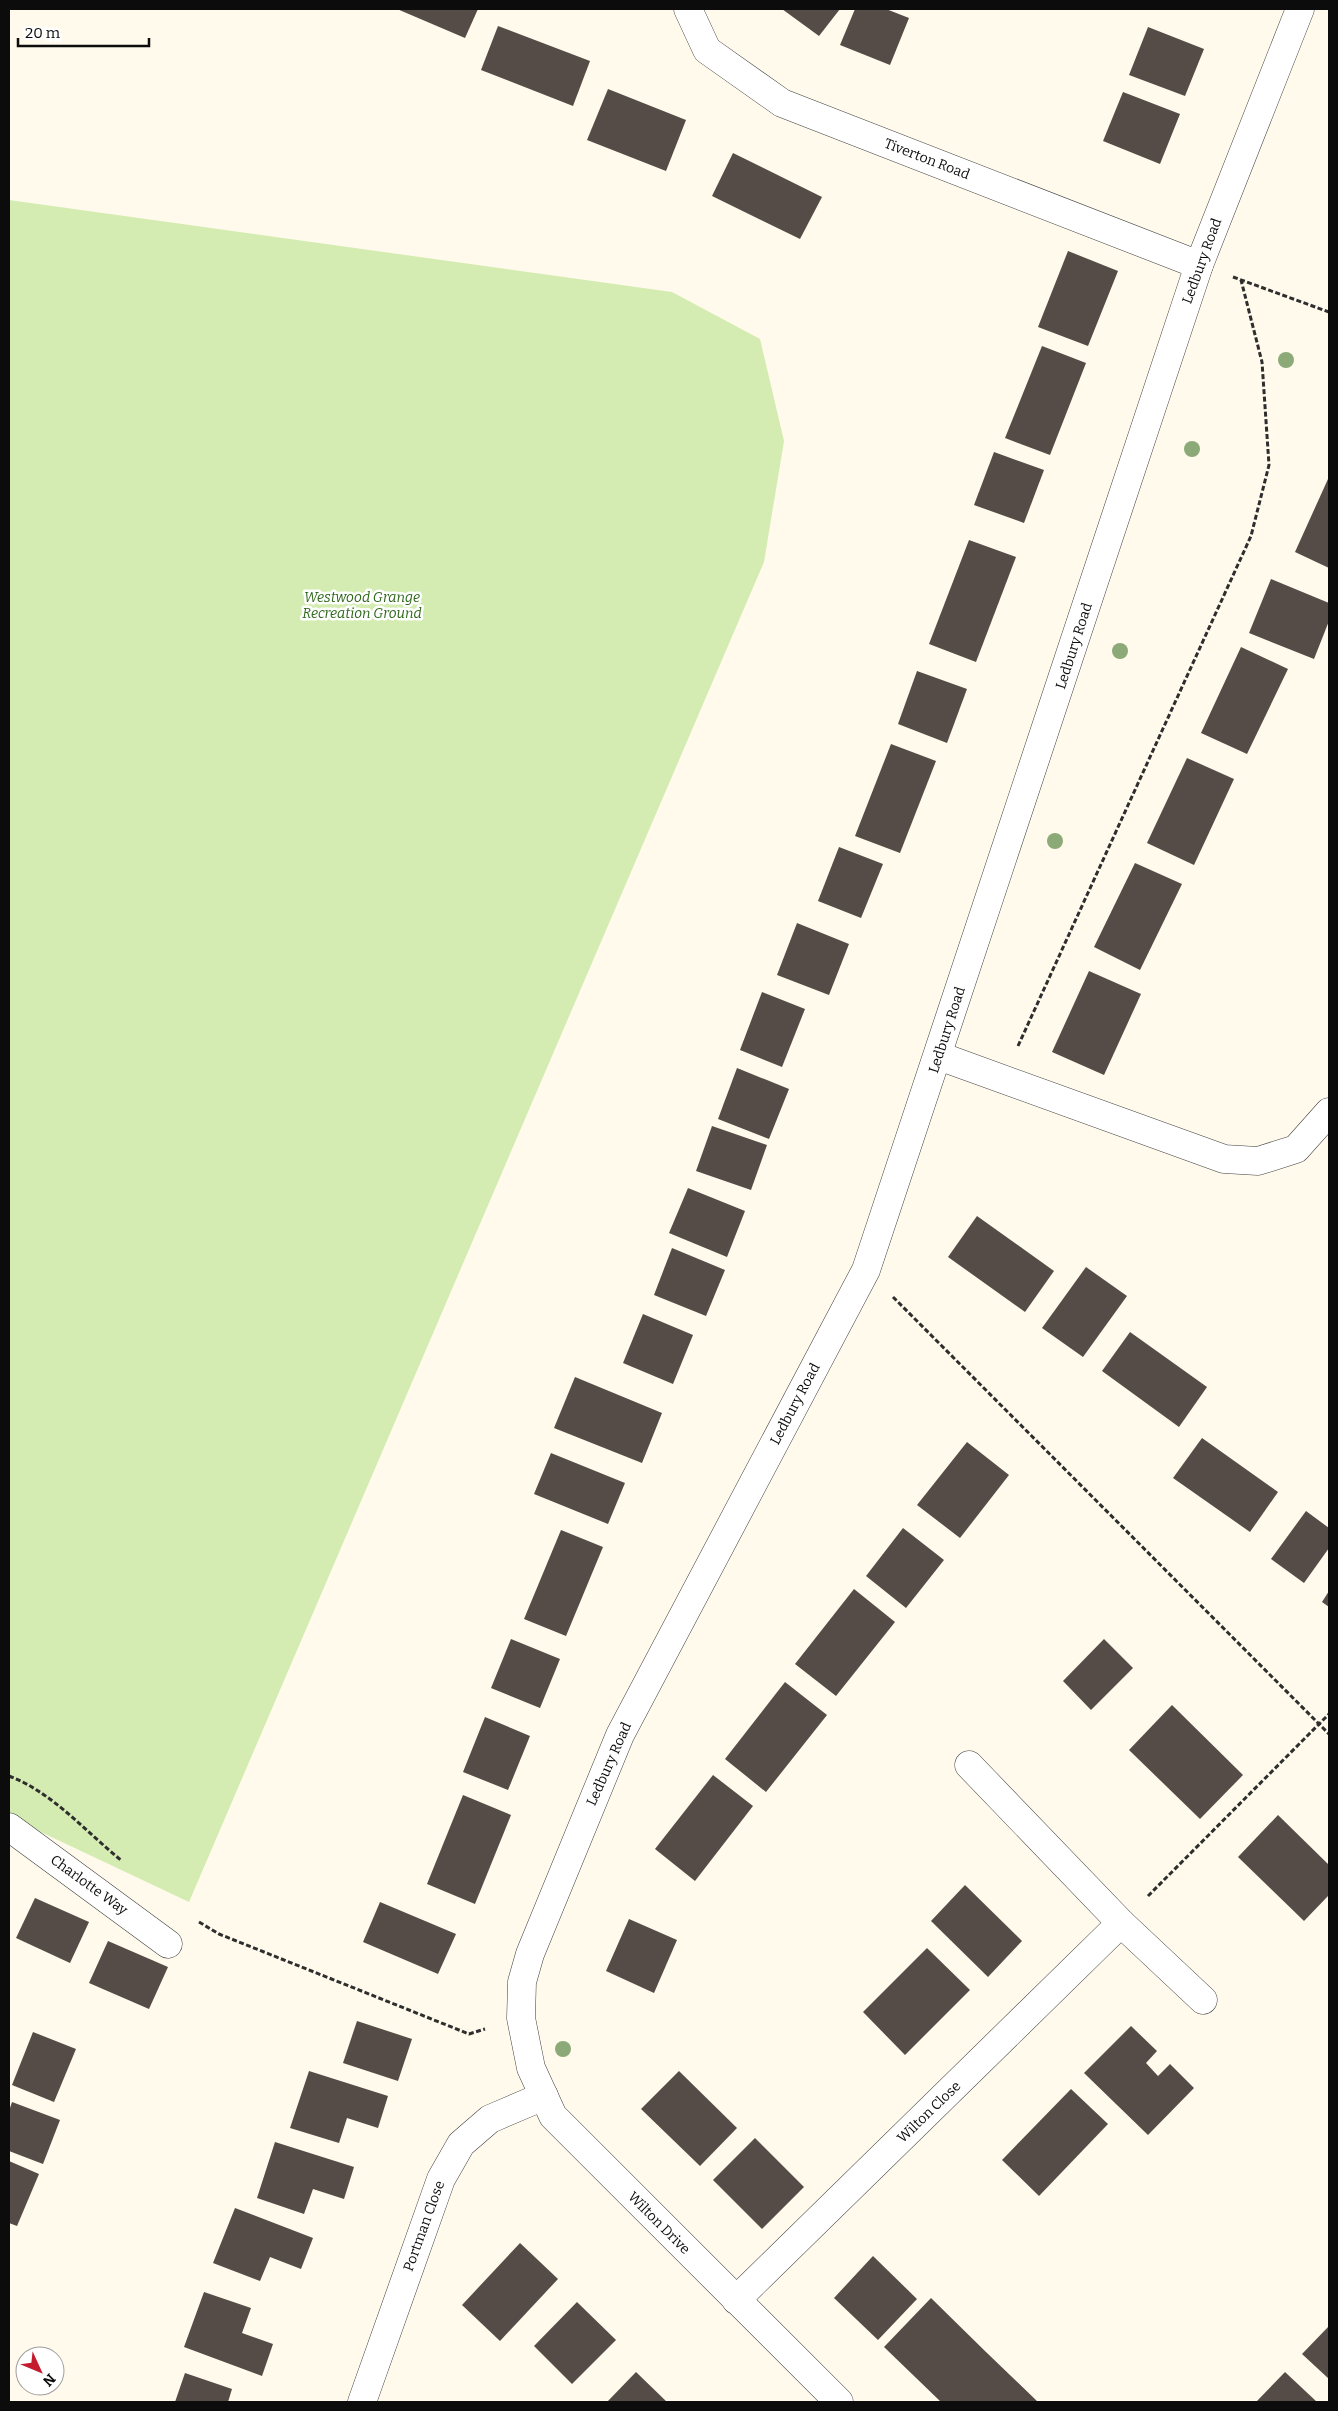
<svg xmlns="http://www.w3.org/2000/svg" width="1338" height="2411" font-family="Bitter,serif">
  <style>
    .green { fill: #d4ecb2 }
    .building { fill: #554c48 }
    .lines { fill: none; stroke-linecap: round; stroke-linejoin: round }
    .minor-casing { stroke: #3f3f3f; stroke-width: 29 }
    .tertiary-casing { stroke: #3f3f3f; stroke-width: 29 }
    .path { stroke: #2e2e2e; stroke-width: 3; stroke-dasharray: 5 2.5; stroke-linecap: butt }
    .minor { stroke: #fff; stroke-width: 28 }
    .tertiary { stroke: #fff; stroke-width: 28 }
    .tree { fill: #8ca978 }
    .labels { text-anchor: middle; dominant-baseline: central; stroke-width: 5; stroke-linejoin: round; paint-order: stroke }
    .street-label { font-size: 14px; fill: #0c0c0c; stroke: #fff }
    .park-label { font-size: 14px; font-style: italic; fill: #2e6719; stroke: #fff }
  </style>
  <rect width="100%" height="100%" fill="#fffaeb"/>
  <!-- green -->
  <path class="green" d="M 9,200 L 672,292 L 760,339 L 784,441 L 764,562 L 189,1902 L 9,1817 Z"/>
  <!-- building -->
  <g class="building">
    <path d="M 397,9 L 478,9 L 465,38 Z"/>
    <path d="M 782,9 L 840,9 L 819,36 Z"/>
    <path d="M 855,9 L 886,9 L 909,18 L 890,65 L 840,45 Z"/>
    <path d="M 498,26 L 590,61 L 573,106 L 481,70 Z"/>
    <path d="M 1148,27 L 1204,49 L 1185,96 L 1129,75 Z"/>
    <path d="M 608,89 L 686,120 L 666,171 L 587,140 Z"/>
    <path d="M 1123,92 L 1180,114 L 1160,164 L 1103,141 Z"/>
    <path d="M 733,153 L 822,197 L 800,239 L 712,196 Z"/>
    <path d="M 1068,251 L 1118,271 L 1088,346 L 1038,327 Z"/>
    <path d="M 1042,346 L 1086,363 L 1050,455 L 1005,438 Z"/>
    <path d="M 994,452 L 1044,470 L 1024,523 L 974,505 Z"/>
    <path d="M 1328,479 L 1329,479 L 1329,568 L 1295,552 Z"/>
    <path d="M 969,540 L 1016,557 L 976,662 L 929,644 Z"/>
    <path d="M 1271,579 L 1329,603 L 1329,621 L 1314,659 L 1249,633 Z"/>
    <path d="M 1241,647 L 1288,669 L 1247,754 L 1201,733 Z"/>
    <path d="M 917,671 L 967,689 L 947,743 L 898,724 Z"/>
    <path d="M 891,744 L 936,761 L 900,853 L 855,836 Z"/>
    <path d="M 1187,758 L 1234,779 L 1194,865 L 1147,843 Z"/>
    <path d="M 839,847 L 883,864 L 861,918 L 818,901 Z"/>
    <path d="M 1135,863 L 1182,884 L 1140,970 L 1094,947 Z"/>
    <path d="M 797,923 L 849,944 L 829,995 L 777,975 Z"/>
    <path d="M 1089,971 L 1141,994 L 1104,1075 L 1052,1052 Z"/>
    <path d="M 762,992 L 805,1009 L 782,1067 L 740,1050 Z"/>
    <path d="M 737,1068 L 789,1089 L 769,1139 L 718,1119 Z"/>
    <path d="M 712,1126 L 767,1145 L 751,1190 L 696,1171 Z"/>
    <path d="M 688,1188 L 745,1211 L 727,1257 L 669,1233 Z"/>
    <path d="M 977,1216 L 1054,1271 L 1025,1312 L 948,1257 Z"/>
    <path d="M 672,1248 L 725,1270 L 706,1316 L 654,1295 Z"/>
    <path d="M 1086,1267 L 1127,1296 L 1083,1357 L 1042,1328 Z"/>
    <path d="M 643,1314 L 693,1335 L 673,1384 L 623,1363 Z"/>
    <path d="M 1130,1332 L 1207,1387 L 1179,1427 L 1102,1371 Z"/>
    <path d="M 575,1377 L 662,1413 L 642,1463 L 554,1428 Z"/>
    <path d="M 1202,1438 L 1278,1492 L 1250,1532 L 1173,1478 Z"/>
    <path d="M 967,1442 L 1009,1475 L 960,1538 L 917,1505 Z"/>
    <path d="M 551,1453 L 625,1483 L 608,1524 L 534,1494 Z"/>
    <path d="M 1306,1511 L 1329,1528 L 1329,1548 L 1304,1583 L 1271,1559 Z"/>
    <path d="M 903,1528 L 944,1560 L 906,1608 L 866,1576 Z"/>
    <path d="M 561,1530 L 603,1547 L 566,1636 L 524,1619 Z"/>
    <path d="M 854,1589 L 895,1622 L 836,1696 L 795,1664 Z"/>
    <path d="M 1329,1591 L 1329,1607 L 1322,1602 Z"/>
    <path d="M 511,1639 L 560,1659 L 540,1708 L 491,1688 Z"/>
    <path d="M 1104,1639 L 1133,1668 L 1091,1710 L 1063,1681 Z"/>
    <path d="M 785,1682 L 827,1715 L 766,1792 L 725,1759 Z"/>
    <path d="M 1172,1705 L 1243,1775 L 1200,1819 L 1129,1750 Z"/>
    <path d="M 485,1717 L 530,1736 L 508,1790 L 463,1772 Z"/>
    <path d="M 713,1775 L 753,1806 L 695,1881 L 655,1849 Z"/>
    <path d="M 463,1795 L 511,1815 L 475,1904 L 427,1884 Z"/>
    <path d="M 1278,1815 L 1329,1865 L 1329,1895 L 1304,1921 L 1238,1857 Z"/>
    <path d="M 965,1885 L 1022,1941 L 988,1977 L 931,1921 Z"/>
    <path d="M 35,1898 L 89,1922 L 70,1963 L 16,1938 Z"/>
    <path d="M 380,1902 L 456,1934 L 438,1974 L 363,1942 Z"/>
    <path d="M 629,1919 L 677,1940 L 654,1993 L 606,1971 Z"/>
    <path d="M 108,1941 L 168,1967 L 149,2009 L 89,1983 Z"/>
    <path d="M 927,1948 L 970,1990 L 905,2055 L 863,2012 Z"/>
    <path d="M 357,2021 L 412,2039 L 398,2081 L 343,2063 Z"/>
    <path d="M 1131,2026 L 1157,2051 L 1146,2063 L 1158,2076 L 1170,2064 L 1194,2088 L 1148,2135 L 1084,2073 Z"/>
    <path d="M 33,2032 L 76,2049 L 54,2102 L 12,2085 Z"/>
    <path d="M 309,2071 L 388,2096 L 378,2128 L 347,2118 L 339,2143 L 290,2128 Z"/>
    <path d="M 679,2071 L 737,2128 L 700,2166 L 641,2109 Z"/>
    <path d="M 1071,2089 L 1108,2124 L 1039,2196 L 1002,2160 Z"/>
    <path d="M 12,2102 L 60,2120 L 43,2164 L 9,2151 L 9,2111 Z"/>
    <path d="M 755,2138 L 804,2187 L 762,2229 L 713,2180 Z"/>
    <path d="M 275,2142 L 354,2167 L 344,2199 L 313,2189 L 304,2214 L 257,2198 Z"/>
    <path d="M 9,2161 L 39,2174 L 17,2226 L 9,2223 Z"/>
    <path d="M 235,2208 L 313,2238 L 301,2269 L 270,2257 L 260,2281 L 213,2263 Z"/>
    <path d="M 520,2243 L 558,2279 L 500,2341 L 462,2305 Z"/>
    <path d="M 873,2256 L 917,2299 L 878,2340 L 834,2298 Z"/>
    <path d="M 204,2292 L 251,2308 L 242,2333 L 273,2344 L 262,2376 L 184,2347 Z"/>
    <path d="M 931,2298 L 986,2352 L 1038,2402 L 941,2402 L 884,2347 Z"/>
    <path d="M 577,2302 L 616,2340 L 572,2384 L 534,2346 Z"/>
    <path d="M 1329,2326 L 1329,2379 L 1302,2354 Z"/>
    <path d="M 636,2372 L 667,2402 L 607,2402 Z"/>
    <path d="M 1285,2372 L 1317,2402 L 1256,2402 Z"/>
    <path d="M 185,2373 L 232,2389 L 228,2402 L 175,2402 Z"/>
  </g>
  <g class="lines">
    <!-- minor casing -->
    <g class="minor-casing">
      <g id="minor">
        <path d="M 688,9 L 707,50 L 782,103 L 1199,265"/>
        <path d="M 939,1056 L 1224,1159 L 1258,1161 L 1296,1149 L 1329,1112"/>
        <path d="M 9,1827 L 168,1944"/>
        <path d="M 1121,1923 L 1203,2000"/>
        <path d="M 736,2300 L 1121,1923 L 969,1765"/>
        <path d="M 362,2402 L 441,2179 L 461,2144 L 490,2119 L 544,2096"/>
      </g>
    </g>
    <!-- tertiary casing -->
    <g class="tertiary-casing">
      <path id="tertiary" d="M 839,2402 L 553,2116 L 531,2068 L 521,2018 L 522,1982 L 530,1954 L 620,1735 L 866,1270 L 1199,265 L 1300,9"/>
    </g>
    <!-- path -->
    <g class="path">
      <path d="M 1233,277 L 1329,312"/>
      <path d="M 1018,1046 L 1251,536 L 1269,465 L 1262,362 L 1241,280"/>
      <path d="M 893,1297 L 1329,1734"/>
      <path d="M 9,1776 C 52,1792 86,1832 122,1861"/>
      <path d="M 1148,1896 L 1329,1714"/>
      <path d="M 199,1922 L 219,1934 L 469,2034 L 485,2029"/>
    </g>
    <!-- minor -->
    <use href="#minor" class="minor"/>
    <!-- tertiary -->
    <use href="#tertiary" class="tertiary"/>
  </g>
  <!-- trees -->
  <g class="tree">
    <circle cx="1286" cy="360" r="8"/>
    <circle cx="1192" cy="449" r="8"/>
    <circle cx="1120" cy="651" r="8"/>
    <circle cx="1055" cy="841" r="8"/>
    <circle cx="563" cy="2049" r="8"/>
  </g>
  <g class="labels">
    <!-- street labels -->
    <g class="street-label">
      <text transform="translate(927 159) rotate(21)">Tiverton Road</text>
      <text transform="translate(1202 261) rotate(-70)">Ledbury Road</text>
      <text transform="translate(1074 646) rotate(-72)">Ledbury Road</text>
      <text transform="translate(947 1030) rotate(-72)">Ledbury Road</text>
      <text transform="translate(795 1404) rotate(-62)">Ledbury Road</text>
      <text transform="translate(609 1764) rotate(-66)">Ledbury Road</text>
      <text transform="translate(89 1885) rotate(36)">Charlotte Way</text>
      <text transform="translate(929 2112) rotate(-44)">Wilton Close</text>
      <text transform="translate(659 2223) rotate(45)">Wilton Drive</text>
      <text transform="translate(424 2226) rotate(-70)">Portman Close</text>
    </g>
    <!-- park labels -->
    <g class="park-label">
      <text x="362" y="597">Westwood Grange<tspan x="362" dy="16">Recreation Ground</tspan></text>
    </g>
  </g>
  <!-- border -->
  <rect width="1338" height="2411" fill="none" stroke="#0c0c0c" stroke-width="20"/>
  <!-- north arrow -->
  <g transform="translate(40 2371) rotate(134)"><circle r="24" fill="#ffffff" stroke="#9e9e9e"/>
  <path d="M0-4L9 19L0 12L-9 19Z" fill="#c51b2f"/>
  <text y="-8" font-size="14" font-weight="bold" text-anchor="middle" fill="#0c0c0c">N</text>
  </g>
  <!-- scale -->
  <path d="M18 38v8h131v-8" fill="none" stroke="#0c0c0c" stroke-width="2.5"/>
  <text x="25" y="38" font-size="15" fill="#0c0c0c" stroke="#ffffff" stroke-width="4" paint-order="stroke">20 m</text>
</svg>
